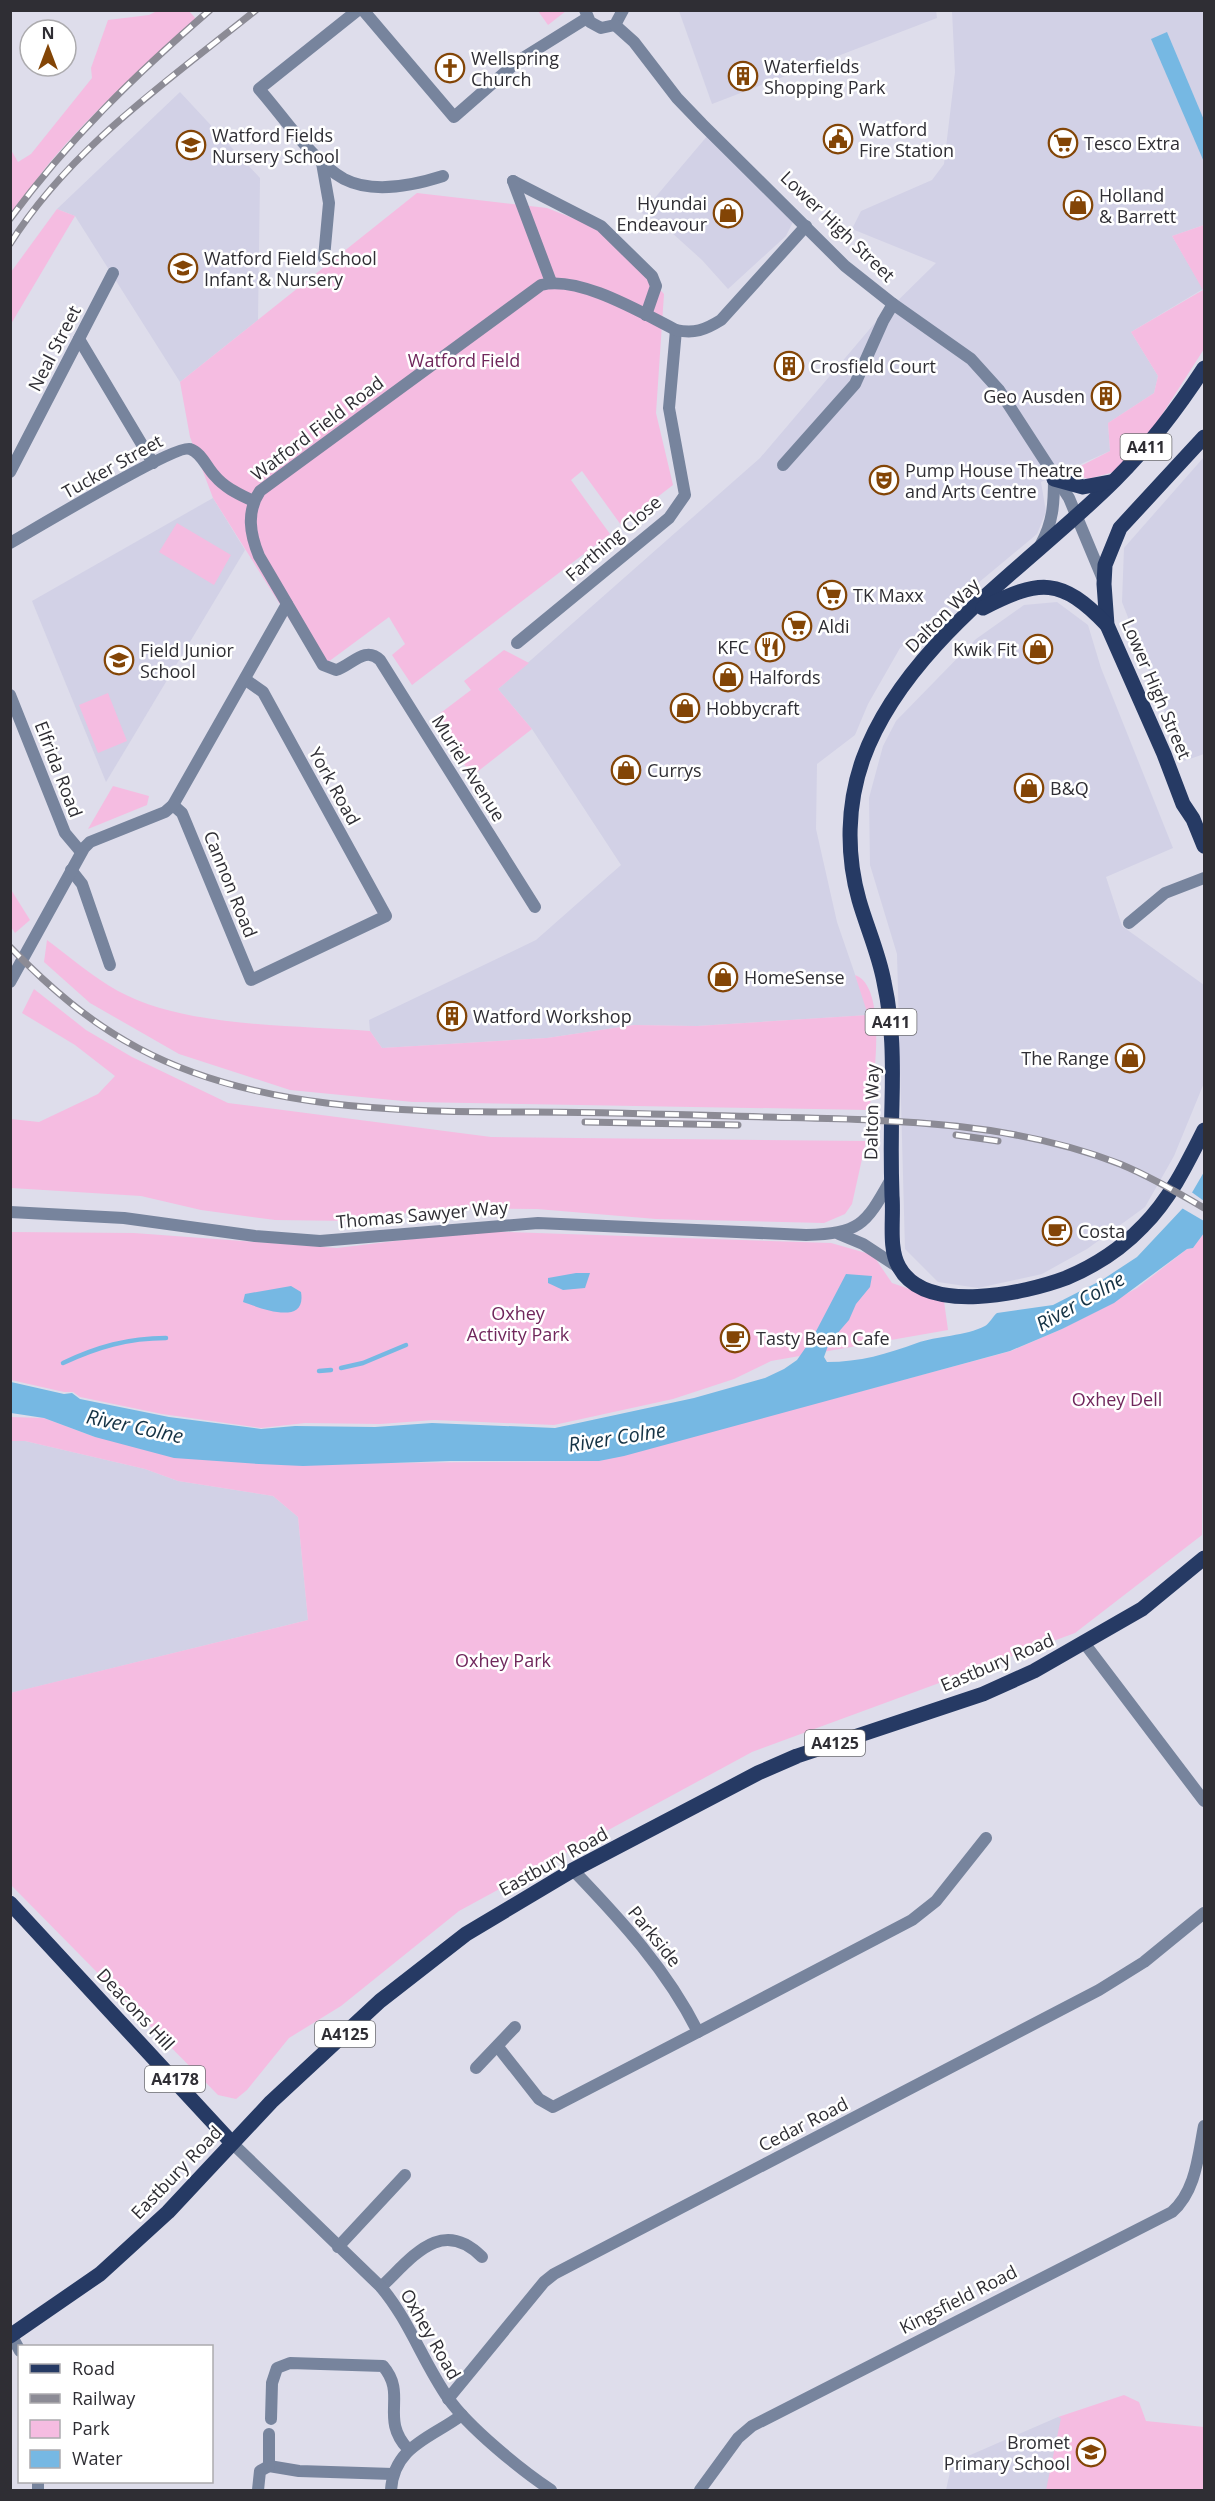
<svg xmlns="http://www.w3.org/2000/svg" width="1215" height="2501" font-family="'Open Sans',sans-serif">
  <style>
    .built { fill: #d2d1e6 }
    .green { fill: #f5bce1 }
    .water { fill: #76b8e3 }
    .pier { fill: #deddeb }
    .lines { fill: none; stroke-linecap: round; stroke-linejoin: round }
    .stream { stroke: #76b8e3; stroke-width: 4.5 }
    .minor { stroke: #77849d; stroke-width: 12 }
    .tertiary { stroke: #77849d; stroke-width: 12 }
    .primary { stroke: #263a64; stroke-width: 15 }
    .rail-casing { stroke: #8c8b95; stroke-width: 7 }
    .rail { stroke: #fff; stroke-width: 4.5; stroke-dasharray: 14; stroke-linecap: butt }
    .labels { text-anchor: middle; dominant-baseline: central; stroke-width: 5; stroke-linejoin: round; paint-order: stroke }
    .shield { fill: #fff; stroke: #6d6d71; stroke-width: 1.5 }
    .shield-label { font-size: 16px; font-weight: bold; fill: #2f2e34 }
    .poi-label { font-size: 18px; fill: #2f2e34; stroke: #fff; text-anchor: start }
    .street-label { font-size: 18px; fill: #2f2e34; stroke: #fff }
    .park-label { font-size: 18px; fill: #70275c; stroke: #fff }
    .water-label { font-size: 20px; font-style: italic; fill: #153345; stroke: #fff }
  </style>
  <rect width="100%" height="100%" fill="#deddeb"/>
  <!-- built -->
  <g class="built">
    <path d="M 936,10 L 937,18 L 712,104 L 679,11 Z"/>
    <path d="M 952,11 L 1204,11 L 1204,225 L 1172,236 L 1203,289 L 1131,332 L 1158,376 L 1154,393 L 1108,423 L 1110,451 L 1041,482 L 1046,512 L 1037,534 L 900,648 L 868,704 L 855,735 L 817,764 L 816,829 L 837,922 L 869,1015 L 697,1026 L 634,1025 L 547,1038 L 382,1048 L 370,1031 L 369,1020 L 536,940 L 621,865 L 532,729 L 498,689 L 760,458 L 874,324 L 936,263 L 852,229 L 861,211 L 932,180 L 944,164 L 955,72 Z"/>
    <path d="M 180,92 L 260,178 L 258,320 L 180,382 L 75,216 L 57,209 Z"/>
    <path d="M 714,128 L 796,216 L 786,236 L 728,289 L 702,260 L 661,223 L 642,213 Z"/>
    <path d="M 1204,457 L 1204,754 L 1184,761 L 1122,602 L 1124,548 Z"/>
    <path d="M 213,498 L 245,550 L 106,782 L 32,601 Z"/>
    <path d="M 1057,602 L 1088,625 L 1101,668 L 1173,848 L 1106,877 L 1122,926 L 1204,985 L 1204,1083 L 1174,1156 L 1145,1207 L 1087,1249 L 1042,1274 L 978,1288 L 938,1282 L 905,1249 L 897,954 L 870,865 L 869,798 L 883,746 L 896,721 L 976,639 L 1024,605 Z"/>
    <path d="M 10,1441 L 25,1441 L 145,1469 L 178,1481 L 273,1496 L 298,1517 L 308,1620 L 11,1693 Z"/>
    <path d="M 1058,2417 L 1204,2441 L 1204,2490 L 946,2490 L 952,2463 Z"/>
  </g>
  <!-- green -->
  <g class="green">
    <path d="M 157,11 L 189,11 L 197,20 C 145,64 95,109 51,161 C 36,179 24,199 11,217 L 11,150 L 18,162 L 31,154 L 92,78 L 91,68 L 108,20 L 149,15 Z"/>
    <path d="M 538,11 L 566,11 L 548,25 Z"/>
    <path d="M 417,193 L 547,208 L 606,231 L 664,294 L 656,413 L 673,485 L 621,525 L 582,471 L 571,480 L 610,534 L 412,685 L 392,655 L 405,644 L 389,617 L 320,668 L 213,498 L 190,437 L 180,382 Z"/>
    <path d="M 57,209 L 75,216 L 11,324 L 11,272 Z"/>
    <path d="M 1204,225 L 1204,349 L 1156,424 L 1114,472 L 1088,479 L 1069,472 L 1110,451 L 1108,423 L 1154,393 L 1158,376 L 1131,332 L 1203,290 L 1172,236 Z"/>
    <path d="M 177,523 L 231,555 L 214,585 L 159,552 Z"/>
    <path d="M 504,650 L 529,663 L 498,689 L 532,729 L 472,776 L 434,718 L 471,690 L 464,681 Z"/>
    <path d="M 108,693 L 127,741 L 98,753 L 79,705 Z"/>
    <path d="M 113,786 L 149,796 L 147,805 L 88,829 Z"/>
    <path d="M 10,888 L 30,920 L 15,933 L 11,927 Z"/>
    <path d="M 47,940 C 70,957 93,977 118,991 C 186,1028 294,1025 370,1031 L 382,1048 L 547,1038 L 634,1025 L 697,1026 L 868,1015 L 855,975 C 888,986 874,1084 869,1110 L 413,1102 L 290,1090 L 179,1054 L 90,1003 L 44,962 Z"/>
    <path d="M 34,989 L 86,1030 L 132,1057 L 228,1103 L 491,1137 L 866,1141 L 852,1204 L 845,1214 L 824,1223 L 656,1219 L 537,1209 L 442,1208 L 349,1221 L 275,1220 L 201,1210 L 141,1196 L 11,1188 L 11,1119 L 39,1122 L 98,1094 L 115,1076 L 75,1045 L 22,1013 Z"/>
    <path d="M 478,1231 L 831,1243 L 873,1255 L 892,1283 L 944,1301 L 948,1330 L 771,1361 L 734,1379 L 673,1399 L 554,1425 L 434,1420 L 380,1424 L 305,1423 L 261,1428 L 162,1414 L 80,1397 L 73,1392 L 64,1392 L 11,1380 L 11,1232 L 134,1233 L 337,1248 Z"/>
    <path d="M 1204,1233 L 1202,1535 L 1075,1633 L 752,1752 L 459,1911 L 341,2006 L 289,2038 L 247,2090 L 236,2099 L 218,2095 L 11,1885 L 10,1693 L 308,1620 L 298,1517 L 273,1496 L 178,1481 L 145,1469 L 25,1441 L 11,1441 L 11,1417 L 44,1418 L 95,1437 L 373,1463 L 599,1461 L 1011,1351 L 1062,1329 L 1137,1288 L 1187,1249 L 1193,1248 Z"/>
    <path d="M 1124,2395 L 1139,2402 L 1146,2421 L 1204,2427 L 1204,2490 L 1046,2490 L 1061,2418 L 1058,2417 Z"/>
  </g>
  <!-- water -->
  <g class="water">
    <path d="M 1167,32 L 1204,120 L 1204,162 L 1151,39 Z"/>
    <path d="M 1204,1172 L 1204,1233 L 1193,1248 L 1187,1249 L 1114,1303 L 1062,1329 L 1010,1351 L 624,1456 L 599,1461 L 450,1461 L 303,1466 L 259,1464 L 174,1458 L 95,1437 L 44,1418 L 11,1413 L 11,1382 L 64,1394 L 72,1393 L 80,1399 L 169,1417 L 261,1429 L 295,1426 L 375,1427 L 432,1423 L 555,1428 L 694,1398 L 765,1378 L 784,1369 L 797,1360 L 813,1337 L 846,1274 L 872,1276 L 870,1287 L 856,1304 L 849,1320 L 829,1343 L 824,1357 L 827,1362 C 860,1362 887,1354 917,1343 C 936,1336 966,1336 985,1326 C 989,1324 993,1316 997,1313 L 1053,1305 L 1102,1280 L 1137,1257 L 1183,1208 Z"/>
    <path d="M 576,1273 L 590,1273 L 585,1288 L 563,1290 L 548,1283 L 548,1278 Z"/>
    <path d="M 291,1286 L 301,1292 C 307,1327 260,1308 243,1302 L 245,1294 Z"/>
  </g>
  <!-- pier -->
  <path class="pier" d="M 1190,1191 L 1204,1201 L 1204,1221 L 1180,1207 Z"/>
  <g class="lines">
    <!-- stream -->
    <g class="stream">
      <path d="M 63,1363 C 97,1347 128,1338 166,1338"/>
      <path d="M 341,1368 L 363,1363 L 406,1345"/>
      <path d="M 319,1371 L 331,1370"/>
    </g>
    <!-- minor -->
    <g class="minor">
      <path d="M 358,10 L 259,89 C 283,116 313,162 344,179 C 373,194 415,185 443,176"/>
      <path d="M 363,10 L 454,117 L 518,61 L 587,18"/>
      <path d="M 322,163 L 329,203 L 324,258"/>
      <path d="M 513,181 L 601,226 L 652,276 L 656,286 L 646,315"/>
      <path d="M 513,181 L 551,282"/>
      <path d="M 79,339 L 153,463"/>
      <path d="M 783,465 L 855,384 L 883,321 L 893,304"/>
      <path d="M 10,472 L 113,273"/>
      <path d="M 10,543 C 33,530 176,444 190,449 C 201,452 207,468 215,476 C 225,488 239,494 253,501"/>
      <path d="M 517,643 L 669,518 L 685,495 L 669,408 L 676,330"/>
      <path d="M 10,695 L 65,833 L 81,852"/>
      <path d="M 173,805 L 182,813 L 251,980 L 386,916 L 263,692 L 246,680"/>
      <path d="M 71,870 L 82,884 L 110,965"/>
      <path d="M 535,907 L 380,660 C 365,645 351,666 336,670 L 323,665 L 259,556 C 250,534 246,512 260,491 L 541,285 C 579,275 642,313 676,330 C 694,334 705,330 721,320 L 806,226"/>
      <path d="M 1129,923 L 1165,893 L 1204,878"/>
      <path d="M 10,982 L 84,848 L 90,842 L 165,812 L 173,805 L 287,604"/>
      <path d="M 1085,1644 L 1204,1801"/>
      <path d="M 698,2032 L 912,1920 L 936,1901 L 986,1838"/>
      <path d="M 498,2047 L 539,2099 L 553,2107 L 698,2032 C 667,1970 621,1920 573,1870"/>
      <path d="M 476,2068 L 515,2027"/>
      <path d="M 338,2247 L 405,2175"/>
      <path d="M 381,2287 C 412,2258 441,2216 482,2257"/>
      <path d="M 10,2333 L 20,2351"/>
      <path d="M 448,2399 L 544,2282 L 554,2274 L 1099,1990 L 1144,1962 L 1204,1913"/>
      <path d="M 271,2419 L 272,2383 L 277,2368 L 290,2363 L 383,2366 C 408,2395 379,2418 408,2449"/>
      <path d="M 269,2466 L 299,2471 L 393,2474"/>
      <path d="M 38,2490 L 38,2482"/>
      <path d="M 258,2490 L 260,2471 L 269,2466 L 269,2434"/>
      <path d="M 391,2490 C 394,2446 431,2438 462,2415"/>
      <path d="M 700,2490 L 738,2438 L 752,2426 L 1172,2212 C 1196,2191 1198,2156 1204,2126"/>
    </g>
    <!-- tertiary -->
    <g class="tertiary">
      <path d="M 585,10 L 590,22 L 601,28 L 615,25 L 623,10"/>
      <path d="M 615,25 L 634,42 L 677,98 L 702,124 L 845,266 L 893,304 L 971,359 L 999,390 L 1069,498 L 1102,577"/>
      <path d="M 1041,544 C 1053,522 1054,504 1054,479"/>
      <path d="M 10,1212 L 124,1218 L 255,1236 L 320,1241 L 538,1223 L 806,1235 C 859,1233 865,1226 890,1181"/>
      <path d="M 839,1234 L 863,1244 L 898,1267"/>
      <path d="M 232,2143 L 381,2287 C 409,2320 423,2362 448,2398 C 468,2427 521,2470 551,2490"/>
    </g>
    <!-- primary -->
    <g class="primary">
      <path d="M 1204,368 C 1178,408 1149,446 1115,480 C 1031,564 905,643 863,759 C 847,804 846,854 859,900 C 867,928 879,954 884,982 C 893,1022 893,1063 892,1103 C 891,1135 891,1165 892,1196 C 894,1218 888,1248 899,1267 C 926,1316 1026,1293 1066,1278 C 1095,1266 1122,1248 1143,1226 C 1170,1199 1187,1164 1204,1130"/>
      <path d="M 1204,437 L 1120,528 L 1105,565 L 1104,584 L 1107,625 L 1164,754 L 1183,804 L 1193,819 L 1204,846"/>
      <path d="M 1054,479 L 1083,487 L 1110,482"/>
      <path d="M 983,608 C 1040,579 1061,577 1107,625"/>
      <path d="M 10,1903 L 232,2143"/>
      <path d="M 10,2336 L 100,2274 L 168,2212 L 271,2102 L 380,2001 L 466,1934 L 573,1870 L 758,1773 L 797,1756 L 983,1694 L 1034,1671 L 1142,1609 L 1204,1558"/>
    </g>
    <!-- rail casing -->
    <g class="rail-casing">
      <g id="rail">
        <path d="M 10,219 C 68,140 136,74 210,10"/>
        <path d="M 10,244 C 70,148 169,80 256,10"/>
        <path d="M 10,947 C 49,987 89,1022 138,1048 C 254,1110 399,1112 527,1112 C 606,1112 686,1115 766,1117 C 885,1120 1008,1120 1120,1164 C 1149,1176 1177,1192 1204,1208"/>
        <path d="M 585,1122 L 738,1125"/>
        <path d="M 956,1135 L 998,1141"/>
      </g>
    </g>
    <!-- rail -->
    <use href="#rail" class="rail"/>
  </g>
  <!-- icons -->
  <defs>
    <g id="church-ring" transform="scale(1.5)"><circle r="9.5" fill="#fff" stroke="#834506" stroke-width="1.5"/><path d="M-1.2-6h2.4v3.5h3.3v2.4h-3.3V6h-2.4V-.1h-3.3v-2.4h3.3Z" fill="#834506"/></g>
    <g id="building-ring" transform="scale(1.5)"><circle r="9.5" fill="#fff" stroke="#834506" stroke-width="1.5"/><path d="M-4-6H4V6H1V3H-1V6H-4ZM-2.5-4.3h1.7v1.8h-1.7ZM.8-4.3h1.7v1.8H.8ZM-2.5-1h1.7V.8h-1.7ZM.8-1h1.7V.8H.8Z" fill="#834506"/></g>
    <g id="civic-ring" transform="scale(1.5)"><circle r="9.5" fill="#fff" stroke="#834506" stroke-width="1.5"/><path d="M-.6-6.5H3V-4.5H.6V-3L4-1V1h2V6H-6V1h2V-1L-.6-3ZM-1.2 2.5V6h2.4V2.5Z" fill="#834506"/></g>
    <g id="supermarket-ring" transform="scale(1.5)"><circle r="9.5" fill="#fff" stroke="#834506" stroke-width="1.5"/><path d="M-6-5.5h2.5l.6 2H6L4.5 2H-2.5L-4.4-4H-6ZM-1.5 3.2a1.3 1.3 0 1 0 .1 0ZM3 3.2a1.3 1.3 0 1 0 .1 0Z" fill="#834506"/></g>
    <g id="school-ring" transform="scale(1.5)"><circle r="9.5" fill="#fff" stroke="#834506" stroke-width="1.5"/><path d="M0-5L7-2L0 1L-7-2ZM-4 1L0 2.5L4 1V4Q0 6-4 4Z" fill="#834506"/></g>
    <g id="shop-ring" transform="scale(1.5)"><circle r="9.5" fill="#fff" stroke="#834506" stroke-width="1.5"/><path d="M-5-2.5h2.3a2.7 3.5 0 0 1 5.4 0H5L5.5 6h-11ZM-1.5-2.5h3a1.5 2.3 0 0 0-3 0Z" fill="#834506"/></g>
    <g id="theatre-ring" transform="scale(1.5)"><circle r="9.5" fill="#fff" stroke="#834506" stroke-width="1.5"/><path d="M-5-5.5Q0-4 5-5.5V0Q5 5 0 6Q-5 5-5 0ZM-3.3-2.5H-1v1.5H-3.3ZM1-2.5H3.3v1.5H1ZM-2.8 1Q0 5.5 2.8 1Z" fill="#834506"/></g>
    <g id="restaurant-ring" transform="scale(1.5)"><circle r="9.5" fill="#fff" stroke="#834506" stroke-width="1.5"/><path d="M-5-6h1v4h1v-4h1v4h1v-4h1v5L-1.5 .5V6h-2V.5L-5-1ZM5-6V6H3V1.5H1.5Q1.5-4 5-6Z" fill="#834506"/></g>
    <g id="cafe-ring" transform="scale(1.5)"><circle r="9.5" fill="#fff" stroke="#834506" stroke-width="1.5"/><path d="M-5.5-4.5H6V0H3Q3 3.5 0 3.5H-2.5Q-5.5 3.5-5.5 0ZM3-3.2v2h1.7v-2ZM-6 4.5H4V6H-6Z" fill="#834506"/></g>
  </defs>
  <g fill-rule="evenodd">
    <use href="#church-ring" x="450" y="68"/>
    <use href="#building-ring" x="743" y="76"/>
    <use href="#civic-ring" x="838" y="139"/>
    <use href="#supermarket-ring" x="1063" y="143"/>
    <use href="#school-ring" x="191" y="145"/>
    <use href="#shop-ring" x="1078" y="205"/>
    <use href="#shop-ring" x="728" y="213"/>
    <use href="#school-ring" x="183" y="268"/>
    <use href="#building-ring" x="789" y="366"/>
    <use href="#building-ring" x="1106" y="396"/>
    <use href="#theatre-ring" x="884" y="480"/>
    <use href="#supermarket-ring" x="832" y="595"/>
    <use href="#supermarket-ring" x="797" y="626"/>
    <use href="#restaurant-ring" x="770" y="647"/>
    <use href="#shop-ring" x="1038" y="649"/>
    <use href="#school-ring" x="119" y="660"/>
    <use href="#shop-ring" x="728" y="677"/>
    <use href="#shop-ring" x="685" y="708"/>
    <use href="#shop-ring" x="626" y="770"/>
    <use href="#shop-ring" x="1029" y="788"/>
    <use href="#shop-ring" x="723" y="977"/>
    <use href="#building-ring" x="452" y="1016"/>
    <use href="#shop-ring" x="1130" y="1058"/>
    <use href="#cafe-ring" x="1057" y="1231"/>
    <use href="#cafe-ring" x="735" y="1338"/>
    <use href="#school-ring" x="1091" y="2452"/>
  </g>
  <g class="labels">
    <!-- shield labels -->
    <g class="shield">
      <rect x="1120.5" y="434" width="51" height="26" rx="4.5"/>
      <rect x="865.5" y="1009" width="51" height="26" rx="4.5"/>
      <rect x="805" y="1730" width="60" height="26" rx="4.5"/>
      <rect x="315" y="2021" width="60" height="26" rx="4.5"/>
      <rect x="145" y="2066" width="60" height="26" rx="4.5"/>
    </g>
    <g class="shield-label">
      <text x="1146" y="447">A411</text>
      <text x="891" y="1022">A411</text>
      <text x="835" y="1743">A4125</text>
      <text x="345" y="2034">A4125</text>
      <text x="175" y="2079">A4178</text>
    </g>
    <!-- poi labels -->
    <g class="poi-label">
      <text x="471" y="58">Wellspring<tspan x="471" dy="21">Church</tspan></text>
      <text x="764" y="66">Waterfields<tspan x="764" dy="21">Shopping Park</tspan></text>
      <text x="859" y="129">Watford<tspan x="859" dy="21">Fire Station</tspan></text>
      <text x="212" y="135">Watford Fields<tspan x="212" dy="21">Nursery School</tspan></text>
      <text x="1084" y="143">Tesco Extra</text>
      <text x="1099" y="195">Holland<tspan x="1099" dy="21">&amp; Barrett</tspan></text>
      <text x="707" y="203" text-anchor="end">Hyundai<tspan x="707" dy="21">Endeavour</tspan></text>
      <text x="204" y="258">Watford Field School<tspan x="204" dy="21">Infant &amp; Nursery</tspan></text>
      <text x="810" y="366">Crosfield Court</text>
      <text x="1085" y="396" text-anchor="end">Geo Ausden</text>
      <text x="905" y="470">Pump House Theatre<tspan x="905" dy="21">and Arts Centre</tspan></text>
      <text x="853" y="595">TK Maxx</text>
      <text x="818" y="626">Aldi</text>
      <text x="749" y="647" text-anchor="end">KFC</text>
      <text x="1017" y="649" text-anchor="end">Kwik Fit</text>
      <text x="140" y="650">Field Junior<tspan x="140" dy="21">School</tspan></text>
      <text x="749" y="677">Halfords</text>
      <text x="706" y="708">Hobbycraft</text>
      <text x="647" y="770">Currys</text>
      <text x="1050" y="788">B&amp;Q</text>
      <text x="744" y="977">HomeSense</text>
      <text x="473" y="1016">Watford Workshop</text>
      <text x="1109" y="1058" text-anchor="end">The Range</text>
      <text x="1078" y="1231">Costa</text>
      <text x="756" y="1338">Tasty Bean Cafe</text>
      <text x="1070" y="2442" text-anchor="end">Bromet<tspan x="1070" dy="21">Primary School</tspan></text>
    </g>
    <!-- street labels -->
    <g class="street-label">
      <text transform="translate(838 226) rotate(44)">Lower High Street</text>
      <text transform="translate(54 348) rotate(-63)">Neal Street</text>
      <text transform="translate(317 428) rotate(-37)">Watford Field Road</text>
      <text transform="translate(112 466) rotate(-29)">Tucker Street</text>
      <text transform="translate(613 538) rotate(-41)">Farthing Close</text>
      <text transform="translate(942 615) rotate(-45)">Dalton Way</text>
      <text transform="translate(1157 689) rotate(67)">Lower High Street</text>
      <text transform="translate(469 768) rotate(58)">Muriel Avenue</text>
      <text transform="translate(59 769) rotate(69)">Elfrida Road</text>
      <text transform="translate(335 786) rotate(61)">York Road</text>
      <text transform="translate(231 884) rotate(68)">Cannon Road</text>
      <text transform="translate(871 1112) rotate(-89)">Dalton Way</text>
      <text transform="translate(422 1214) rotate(-5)">Thomas Sawyer Way</text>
      <text transform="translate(997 1662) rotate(-23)">Eastbury Road</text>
      <text transform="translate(553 1861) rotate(-29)">Eastbury Road</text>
      <text transform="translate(655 1936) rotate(51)">Parkside</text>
      <text transform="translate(136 2009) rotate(47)">Deacons Hill</text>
      <text transform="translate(803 2124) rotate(-27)">Cedar Road</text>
      <text transform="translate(176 2172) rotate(-46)">Eastbury Road</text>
      <text transform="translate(958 2299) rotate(-27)">Kingsfield Road</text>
      <text transform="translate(431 2334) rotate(60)">Oxhey Road</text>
    </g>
    <!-- park labels -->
    <g class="park-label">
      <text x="464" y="360">Watford Field</text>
      <text x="518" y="1313">Oxhey<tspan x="518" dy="21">Activity Park</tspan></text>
      <text x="1117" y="1399">Oxhey Dell</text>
      <text x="503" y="1660">Oxhey Park</text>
    </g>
    <!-- water labels -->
    <g class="water-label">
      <text transform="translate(1080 1301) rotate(-30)">River Colne</text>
      <text transform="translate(135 1426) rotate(12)">River Colne</text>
      <text transform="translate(617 1437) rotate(-9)">River Colne</text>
    </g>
  </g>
  <!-- border -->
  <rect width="1215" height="2501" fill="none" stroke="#2f2e34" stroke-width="24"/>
  <!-- legend -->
  <rect x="18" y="2345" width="195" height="138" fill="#ffffff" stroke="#acabae" stroke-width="1.5"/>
  <rect x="30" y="2364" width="30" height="9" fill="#263a64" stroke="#acabae" stroke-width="1.5"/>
  <text x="72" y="2375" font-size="18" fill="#2f2e34">Road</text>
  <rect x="30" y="2394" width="30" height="9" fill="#8c8b95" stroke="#acabae" stroke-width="1.5"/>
  <text x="72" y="2405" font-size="18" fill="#2f2e34">Railway</text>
  <rect x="30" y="2420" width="30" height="18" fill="#f5bce1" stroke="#acabae" stroke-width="1.5"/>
  <text x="72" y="2435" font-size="18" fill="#2f2e34">Park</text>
  <rect x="30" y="2450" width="30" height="18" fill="#76b8e3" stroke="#acabae" stroke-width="1.5"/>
  <text x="72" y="2465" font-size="18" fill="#2f2e34">Water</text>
  <!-- north arrow -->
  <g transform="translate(48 48)"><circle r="28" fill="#ffffff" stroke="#acabae" stroke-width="1.5"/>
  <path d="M0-4.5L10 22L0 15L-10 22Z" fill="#834506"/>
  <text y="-9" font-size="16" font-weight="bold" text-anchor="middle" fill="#2f2e34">N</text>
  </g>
</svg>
